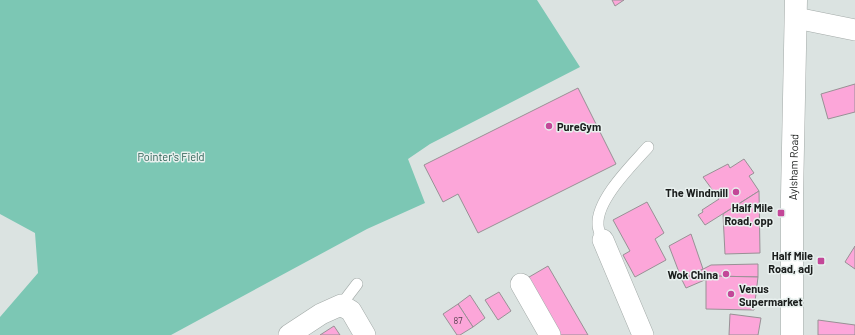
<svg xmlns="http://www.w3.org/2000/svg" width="855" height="335" font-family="Barlow,sans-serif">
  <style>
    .green { fill: #7cc7b4 }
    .building { fill: #fca6d9; stroke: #989195 }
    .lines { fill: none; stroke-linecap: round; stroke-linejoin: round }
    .service-casing { stroke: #a3aaa8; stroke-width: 12 }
    .minor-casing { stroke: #a3aaa8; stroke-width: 22 }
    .primary-casing { stroke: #a3aaa8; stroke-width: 23 }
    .service { stroke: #fff; stroke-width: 11 }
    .minor { stroke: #fff; stroke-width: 21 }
    .primary { stroke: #fff; stroke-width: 22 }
    .poi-dot { fill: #c34798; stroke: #e8f0ee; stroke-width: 1.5 }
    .labels { text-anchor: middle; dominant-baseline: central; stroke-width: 3; stroke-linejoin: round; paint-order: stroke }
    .number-label { font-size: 9px; fill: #523f4b }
    .poi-label { font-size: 11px; font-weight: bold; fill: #1a1d1c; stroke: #e8f0ee; text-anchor: end }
    .park-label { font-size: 11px; fill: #2d6054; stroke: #e8f0ee }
    .street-label { font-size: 11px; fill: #1a1d1c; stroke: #e8f0ee }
  </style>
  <rect width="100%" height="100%" fill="#dbe3e1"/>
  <!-- green -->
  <path class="green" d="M 0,0 L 537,0 L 580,67 L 430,144 L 408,159 L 425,203 L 367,229 L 171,335 L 0,335 L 0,317 L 38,273 L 35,233 L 0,214 Z"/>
  <!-- building -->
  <g class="building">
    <path d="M 612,0 L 624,0 L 615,6 Z"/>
    <path d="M 855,84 L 855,112 L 828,119 L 821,94 Z"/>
    <path d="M 578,88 L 616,164 L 478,233 L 458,194 L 443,202 L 424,165 Z"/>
    <path d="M 744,159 L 754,173 L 749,176 L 759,191 L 705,225 L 698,215 L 703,212 L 702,210 L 719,199 L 703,177 L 728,164 L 730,168 Z"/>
    <path d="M 759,191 L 760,253 L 725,254 L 723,214 Z"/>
    <path d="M 647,202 L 664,233 L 655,239 L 666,260 L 635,277 L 623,255 L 630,251 L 613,220 Z"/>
    <path d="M 691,234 L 703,269 L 682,280 L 669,246 Z"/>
    <path d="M 855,246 L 855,269 L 845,262 Z"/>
    <path d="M 758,264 L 758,277 L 714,276 L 686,288 L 682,280 L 711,265 Z"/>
    <path d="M 548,266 L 588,335 L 556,335 L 524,280 Z"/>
    <path d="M 714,276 L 758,277 L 754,310 L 706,309 L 706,279 Z"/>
    <path d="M 499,292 L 511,311 L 498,320 L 485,300 Z"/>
    <path d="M 470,295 L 485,318 L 473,327 L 458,304 Z"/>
    <path d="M 458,304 L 473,327 L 460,335 L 457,335 L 443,314 Z"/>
    <path d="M 730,314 L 761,318 L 758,335 L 729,335 Z"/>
    <path d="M 818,320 L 855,325 L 855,335 L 818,335 Z"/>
    <path d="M 334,326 L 340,335 L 320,335 Z"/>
  </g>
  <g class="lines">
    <!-- service casing -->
    <g class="service-casing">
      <g id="service">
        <path d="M 603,240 C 601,236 598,230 598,225 C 596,200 632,165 648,147"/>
        <path d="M 341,305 L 357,284"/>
      </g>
    </g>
    <!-- minor casing -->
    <g class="minor-casing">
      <g id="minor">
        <path d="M 796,18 L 855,30"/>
        <path d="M 603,240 L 643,335"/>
        <path d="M 521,284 L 550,335"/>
        <path d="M 289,335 L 321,314 L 341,305 L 351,311 L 365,335"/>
      </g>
    </g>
    <!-- primary casing -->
    <g class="primary-casing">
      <g id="primary">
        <path id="s1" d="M 792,335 L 792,196 L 796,0"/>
      </g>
    </g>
    <!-- service -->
    <use href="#service" class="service"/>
    <!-- minor -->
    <use href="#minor" class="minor"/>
    <!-- primary -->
    <use href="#primary" class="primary"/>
  </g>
  <!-- markers -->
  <g class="poi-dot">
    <circle cx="549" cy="126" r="4"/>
    <circle cx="736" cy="192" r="4"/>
    <rect x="777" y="209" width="8" height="8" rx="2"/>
    <rect x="817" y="257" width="8" height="8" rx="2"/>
    <circle cx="726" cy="274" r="4"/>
    <circle cx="731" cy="294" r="4"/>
  </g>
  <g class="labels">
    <!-- number labels -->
    <g class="number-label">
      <text x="458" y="320">87</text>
    </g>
    <!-- poi labels -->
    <g class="poi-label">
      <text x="557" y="126" text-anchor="start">PureGym</text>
      <text x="728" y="192">The Windmill</text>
      <text x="773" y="207">Half Mile<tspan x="773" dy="13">Road, opp</tspan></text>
      <text x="813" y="255">Half Mile<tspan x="813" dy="13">Road, adj</tspan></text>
      <text x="718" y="274">Wok China</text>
      <text x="739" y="288" text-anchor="start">Venus<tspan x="739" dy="13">Supermarket</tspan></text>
    </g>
    <!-- park labels -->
    <g class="park-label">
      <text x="171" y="156">Pointer's Field</text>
    </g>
    <!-- street labels -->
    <g class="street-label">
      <text stroke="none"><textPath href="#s1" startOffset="168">Aylsham Road</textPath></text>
    </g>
  </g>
</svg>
